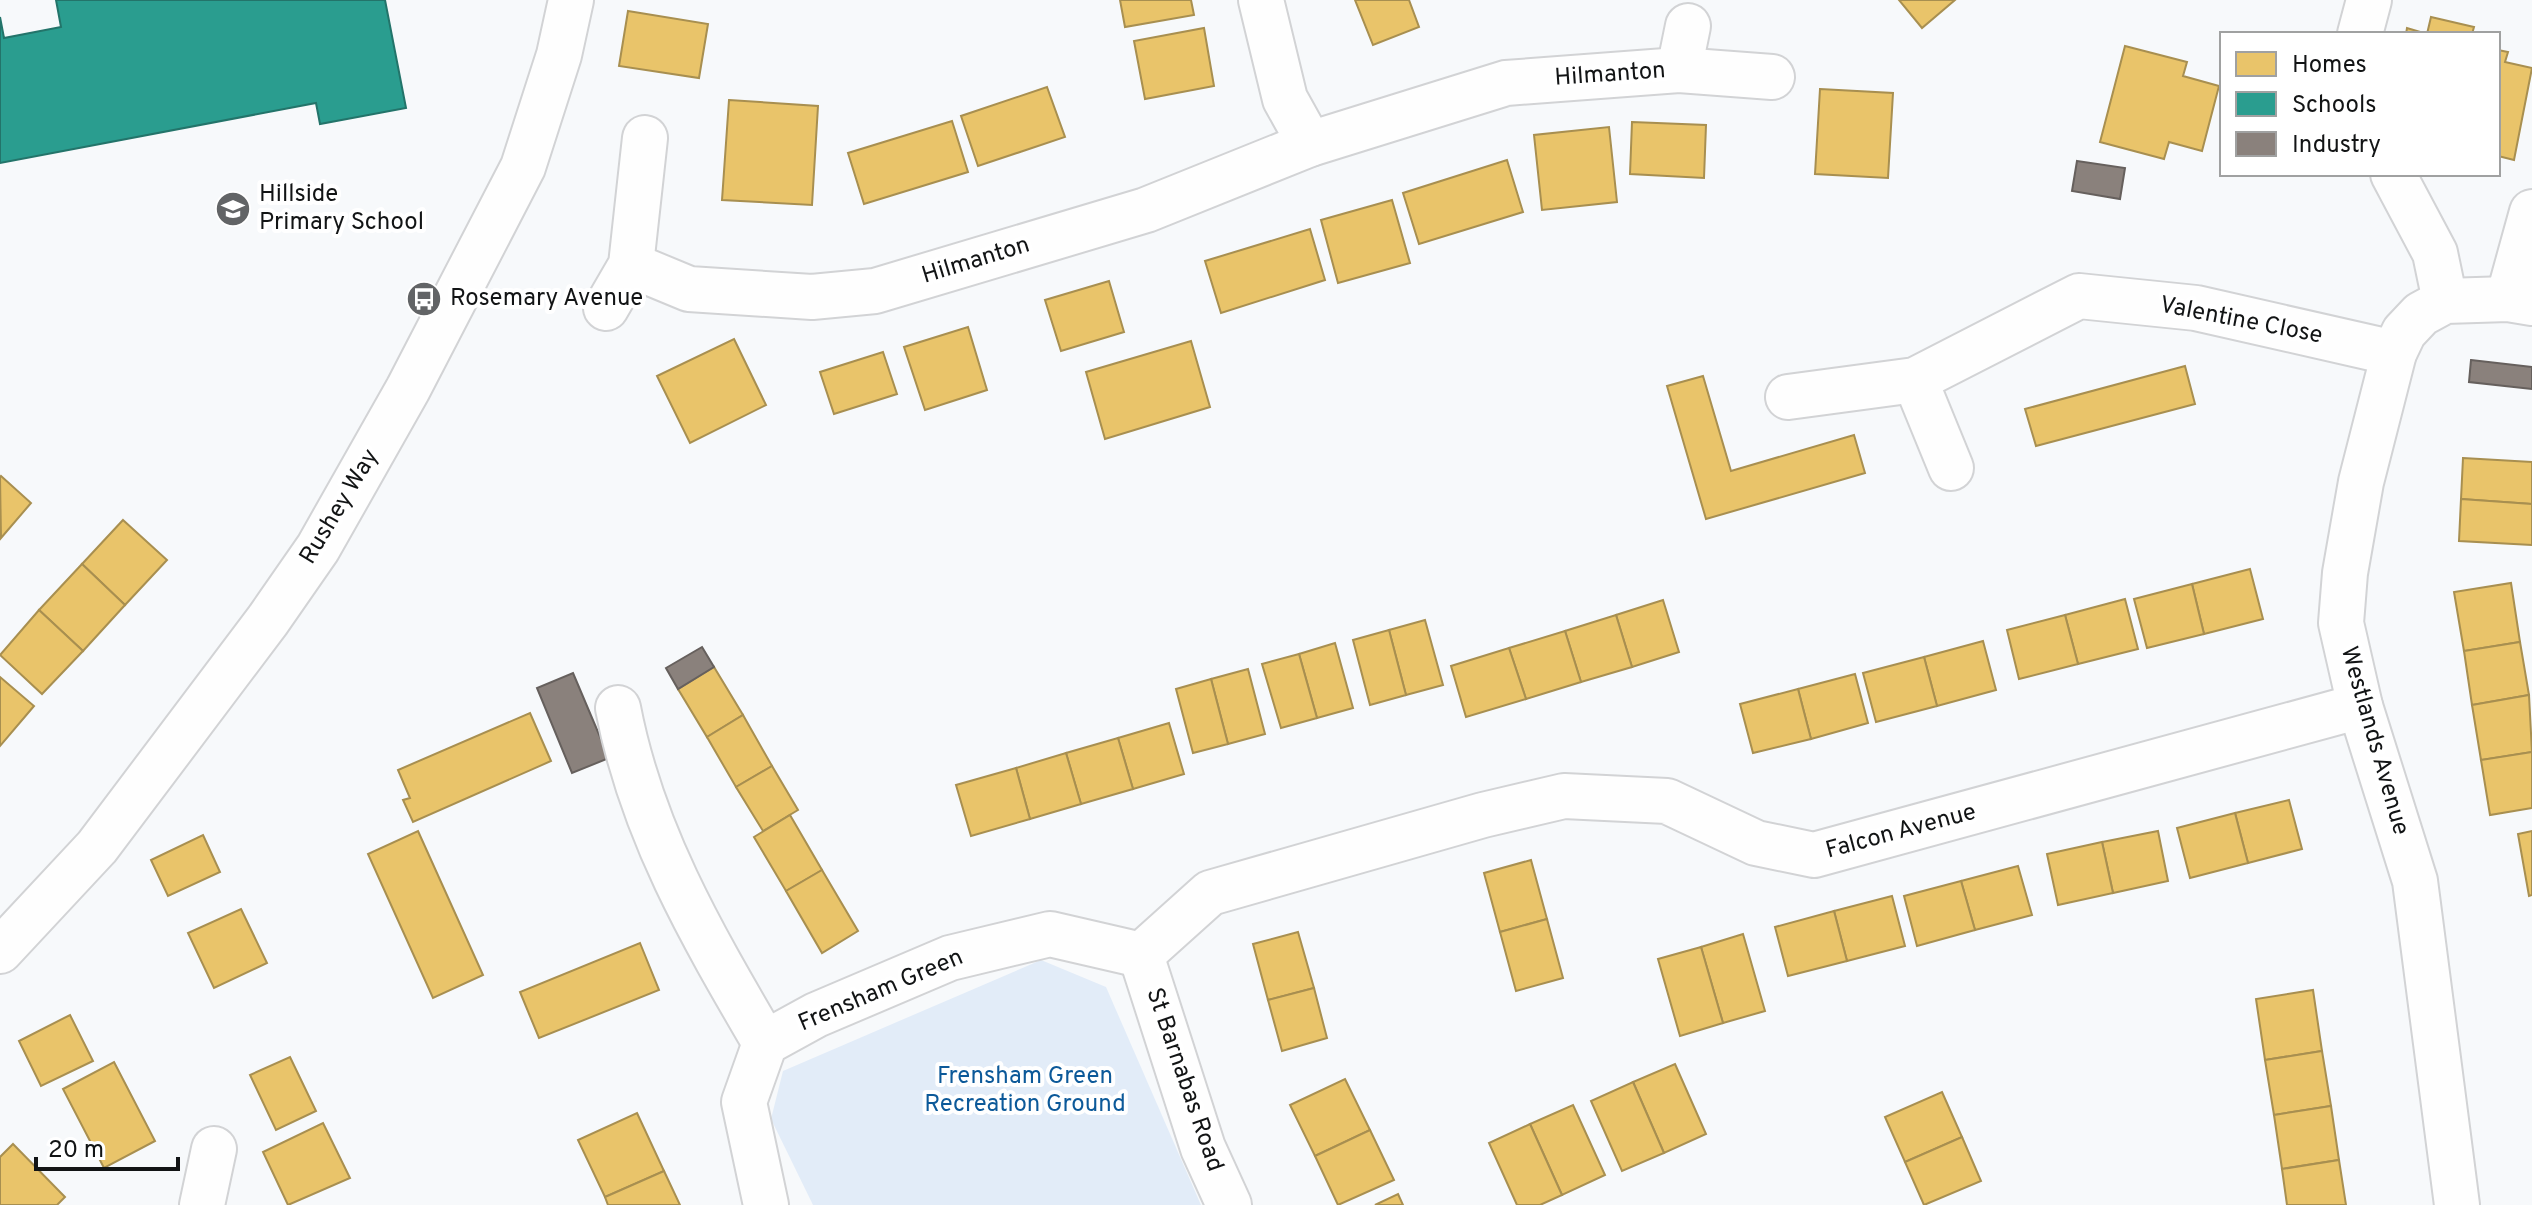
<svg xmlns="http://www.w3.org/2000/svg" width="2532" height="1205" font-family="Overpass,sans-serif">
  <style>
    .green { fill: #e2ecf8 }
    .homes { fill: #e9c46a; stroke: #a88f50; stroke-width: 2 }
    .schools { fill: #2a9d8f; stroke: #23746a; stroke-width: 2 }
    .industry { fill: #8a817c; stroke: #66605d; stroke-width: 2 }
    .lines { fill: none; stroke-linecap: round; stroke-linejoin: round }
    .minor-casing { stroke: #d2d3d5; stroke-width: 48 }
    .minor { stroke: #fefefe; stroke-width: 44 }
    .labels { text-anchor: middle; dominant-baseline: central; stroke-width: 8; stroke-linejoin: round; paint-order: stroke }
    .street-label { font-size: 24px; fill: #121415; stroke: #fff }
    .poi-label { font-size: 24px; fill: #121415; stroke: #fff; text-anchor: start }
    .park-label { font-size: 24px; fill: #0c5999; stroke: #fff }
  </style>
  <rect width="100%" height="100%" fill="#f7f9fb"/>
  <!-- green -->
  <path class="green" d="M 1041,960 L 1106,987 L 1201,1205 L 813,1205 L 771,1119 L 783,1071 Z"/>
  <!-- homes -->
  <g class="homes">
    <path d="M 1120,0 L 1191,0 L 1194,15 L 1125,27 Z"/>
    <path d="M 1355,0 L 1409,0 L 1419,27 L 1373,45 Z"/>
    <path d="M 1899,0 L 1955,0 L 1922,28 Z"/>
    <path d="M 628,11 L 708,24 L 699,78 L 619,66 Z"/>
    <path d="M 2431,17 L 2474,27 L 2472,34 L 2406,34 L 2407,28 L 2427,34 Z"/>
    <path d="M 1204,28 L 1214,86 L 1145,99 L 1134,41 Z"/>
    <path d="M 2125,46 L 2187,62 L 2183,76 L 2219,86 L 2202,151 L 2169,142 L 2164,159 L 2100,142 Z"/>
    <path d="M 2498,50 L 2508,52 L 2505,62 L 2532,68 L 2514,160 L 2498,156 Z"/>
    <path d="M 1047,87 L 1065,137 L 978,166 L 961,116 Z"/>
    <path d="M 1820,89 L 1893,93 L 1888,178 L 1815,174 Z"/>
    <path d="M 729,100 L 818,106 L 812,205 L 722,200 Z"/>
    <path d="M 952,121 L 968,172 L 864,204 L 848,153 Z"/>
    <path d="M 1632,122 L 1706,125 L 1704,178 L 1630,174 Z"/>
    <path d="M 1609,127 L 1617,202 L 1542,210 L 1534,135 Z"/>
    <path d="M 1507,160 L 1523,212 L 1419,244 L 1403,193 Z"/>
    <path d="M 1392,200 L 1410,263 L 1338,283 L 1321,220 Z"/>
    <path d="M 1310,229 L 1325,280 L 1221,313 L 1205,261 Z"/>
    <path d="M 1109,281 L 1124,332 L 1061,351 L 1045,300 Z"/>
    <path d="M 968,327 L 987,390 L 925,410 L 904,347 Z"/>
    <path d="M 734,339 L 766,405 L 690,443 L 657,376 Z"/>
    <path d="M 1191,341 L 1210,407 L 1105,439 L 1086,372 Z"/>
    <path d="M 883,352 L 897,394 L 834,414 L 820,372 Z"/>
    <path d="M 2185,366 L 2195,404 L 2036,446 L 2025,409 Z"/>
    <path d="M 1703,376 L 1731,471 L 1854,435 L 1865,473 L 1706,519 L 1667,386 Z"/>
    <path d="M 2463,458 L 2532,462 L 2532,504 L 2461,499 Z"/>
    <path d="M 1,476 L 31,503 L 1,538 L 0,477 Z"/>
    <path d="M 2461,499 L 2532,504 L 2532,545 L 2459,541 Z"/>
    <path d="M 123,520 L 167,560 L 125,605 L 82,564 Z"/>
    <path d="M 82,564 L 125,605 L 83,651 L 39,610 Z"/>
    <path d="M 2250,569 L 2263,619 L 2204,634 L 2192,584 Z"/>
    <path d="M 2511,583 L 2520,642 L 2464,651 L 2454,592 Z"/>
    <path d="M 2192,584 L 2204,634 L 2147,648 L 2134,599 Z"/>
    <path d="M 2125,599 L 2138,649 L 2078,664 L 2065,615 Z"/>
    <path d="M 1663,600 L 1679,652 L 1632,667 L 1616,615 Z"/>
    <path d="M 39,610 L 83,651 L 42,694 L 0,655 Z"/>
    <path d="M 1616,615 L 1632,667 L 1581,682 L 1565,631 Z"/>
    <path d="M 2065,615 L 2078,664 L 2019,679 L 2007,630 Z"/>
    <path d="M 1425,620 L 1443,685 L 1406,695 L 1389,630 Z"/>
    <path d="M 1389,630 L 1406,695 L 1370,705 L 1353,640 Z"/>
    <path d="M 1565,631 L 1581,682 L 1526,699 L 1509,648 Z"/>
    <path d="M 1983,641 L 1996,690 L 1937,706 L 1924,657 Z"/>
    <path d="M 2520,642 L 2529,695 L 2472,705 L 2464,651 Z"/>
    <path d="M 1335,643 L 1353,708 L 1317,718 L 1299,654 Z"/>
    <path d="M 1509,648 L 1526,699 L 1466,717 L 1451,666 Z"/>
    <path d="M 1299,654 L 1317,718 L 1281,728 L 1262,664 Z"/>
    <path d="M 1924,657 L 1937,706 L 1876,722 L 1863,673 Z"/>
    <path d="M 714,667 L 743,715 L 707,737 L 678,689 Z"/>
    <path d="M 1248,669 L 1265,734 L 1228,744 L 1211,679 Z"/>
    <path d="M 1855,674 L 1868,723 L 1811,739 L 1798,689 Z"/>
    <path d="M 0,677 L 34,706 L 0,746 Z"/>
    <path d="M 1211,679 L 1228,744 L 1193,753 L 1176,689 Z"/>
    <path d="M 1798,689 L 1811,739 L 1753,753 L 1740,704 Z"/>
    <path d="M 2529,695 L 2532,752 L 2481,760 L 2472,705 Z"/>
    <path d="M 530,713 L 551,761 L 413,822 L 403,800 L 410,798 L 398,770 Z"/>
    <path d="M 743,715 L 772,766 L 736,787 L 707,737 Z"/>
    <path d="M 1169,723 L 1184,774 L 1133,789 L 1118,738 Z"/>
    <path d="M 1118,738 L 1133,789 L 1081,804 L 1066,753 Z"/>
    <path d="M 2532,752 L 2532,808 L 2490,815 L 2481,760 Z"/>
    <path d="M 1066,753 L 1081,804 L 1030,819 L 1016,768 Z"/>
    <path d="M 772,766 L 798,810 L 763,831 L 736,787 Z"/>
    <path d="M 1016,768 L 1030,819 L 971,836 L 956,785 Z"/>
    <path d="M 2289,800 L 2302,849 L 2248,863 L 2235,813 Z"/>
    <path d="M 2235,813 L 2248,863 L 2190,878 L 2177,828 Z"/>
    <path d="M 790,815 L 822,870 L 786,891 L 754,837 Z"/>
    <path d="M 418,831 L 483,975 L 433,998 L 368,854 Z"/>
    <path d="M 2158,831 L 2168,881 L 2113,893 L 2102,842 Z"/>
    <path d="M 2532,831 L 2532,895 L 2529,896 L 2518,834 Z"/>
    <path d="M 203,835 L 220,872 L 168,896 L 151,860 Z"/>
    <path d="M 2102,842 L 2113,893 L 2058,905 L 2047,854 Z"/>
    <path d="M 1531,860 L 1547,919 L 1500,932 L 1484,873 Z"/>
    <path d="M 2018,866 L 2032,915 L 1975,930 L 1961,881 Z"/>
    <path d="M 822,870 L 858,931 L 822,953 L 786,891 Z"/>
    <path d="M 1961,881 L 1975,930 L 1917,946 L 1904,896 Z"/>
    <path d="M 1892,896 L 1905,946 L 1847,961 L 1834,911 Z"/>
    <path d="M 241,909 L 267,963 L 214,988 L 188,933 Z"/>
    <path d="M 1834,911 L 1847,961 L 1788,976 L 1775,927 Z"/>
    <path d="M 1547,919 L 1563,978 L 1516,991 L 1500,932 Z"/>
    <path d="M 1298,932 L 1314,988 L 1268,1000 L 1253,944 Z"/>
    <path d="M 1743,934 L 1765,1011 L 1723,1023 L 1701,947 Z"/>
    <path d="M 640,943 L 659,990 L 539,1038 L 520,992 Z"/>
    <path d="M 1701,947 L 1723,1023 L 1680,1036 L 1658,959 Z"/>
    <path d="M 1314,988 L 1327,1038 L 1282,1051 L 1268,1000 Z"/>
    <path d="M 2313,990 L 2322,1051 L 2265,1060 L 2256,999 Z"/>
    <path d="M 70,1015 L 93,1061 L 41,1086 L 19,1041 Z"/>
    <path d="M 2322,1051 L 2331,1106 L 2274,1115 L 2265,1060 Z"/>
    <path d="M 290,1057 L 316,1111 L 276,1130 L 250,1075 Z"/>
    <path d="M 114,1062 L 155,1141 L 104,1168 L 63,1089 Z"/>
    <path d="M 1675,1064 L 1706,1134 L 1664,1153 L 1633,1082 Z"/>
    <path d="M 1345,1079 L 1370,1130 L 1315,1156 L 1290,1105 Z"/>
    <path d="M 1633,1082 L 1664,1153 L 1622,1171 L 1591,1101 Z"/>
    <path d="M 1942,1092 L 1962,1137 L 1905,1162 L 1885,1117 Z"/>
    <path d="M 1573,1105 L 1605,1175 L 1562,1195 L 1530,1124 Z"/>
    <path d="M 2331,1106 L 2339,1160 L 2282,1169 L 2274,1115 Z"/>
    <path d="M 637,1113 L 664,1171 L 605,1197 L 578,1140 Z"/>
    <path d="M 323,1123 L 350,1178 L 288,1205 L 263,1152 Z"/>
    <path d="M 1530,1124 L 1562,1195 L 1540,1205 L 1517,1205 L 1489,1143 Z"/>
    <path d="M 1370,1130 L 1394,1180 L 1338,1205 L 1315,1156 Z"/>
    <path d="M 1962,1137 L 1981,1181 L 1924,1205 L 1905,1162 Z"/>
    <path d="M 13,1144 L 65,1197 L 57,1205 L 0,1205 L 0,1157 Z"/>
    <path d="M 2339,1160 L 2346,1205 L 2287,1205 L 2282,1169 Z"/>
    <path d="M 664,1171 L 680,1205 L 608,1205 L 605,1197 Z"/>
    <path d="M 1398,1194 L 1403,1205 L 1375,1205 Z"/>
  </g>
  <!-- schools -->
  <path class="schools" d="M 56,0 L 385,0 L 406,108 L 320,124 L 316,103 L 0,163 L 0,17 L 4,38 L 61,27 Z"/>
  <!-- industry -->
  <g class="industry">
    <path d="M 2077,161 L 2125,168 L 2120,199 L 2072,191 Z"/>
    <path d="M 2471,360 L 2532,367 L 2532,389 L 2469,382 Z"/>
    <path d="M 702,647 L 714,667 L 678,689 L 666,668 Z"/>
    <path d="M 573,673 L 609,758 L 572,773 L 537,688 Z"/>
  </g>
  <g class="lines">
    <!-- minor casing -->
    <g class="minor-casing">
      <g id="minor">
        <path d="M 1261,0 L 1285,99 L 1310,144"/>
        <path d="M 2360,34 L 2369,0"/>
        <path d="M 1679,70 L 1688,26"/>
        <path d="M 2393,174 L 2435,253 L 2445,301"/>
        <path d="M 631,265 L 689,289 L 812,297 L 875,291 L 1146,210 L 1310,144 L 1506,83 L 1679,70 L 1772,77"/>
        <path d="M 2508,299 L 2532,212"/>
        <path d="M 606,308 L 631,265 L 645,138"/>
        <path d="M 1915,380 L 1951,468"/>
        <path d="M 1788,397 L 1915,380 L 2079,296 L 2196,308 L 2394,353"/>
        <path d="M 618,708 C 642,833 702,935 765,1043"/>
        <path d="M 0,951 L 97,847 L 268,620 L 318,548 L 408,389 L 523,167 L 559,55 L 571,0"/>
        <path d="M 1141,955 L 1210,893 L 1483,815 L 1564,796 L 1667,801 L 1756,843 L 1814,855 L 2360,706"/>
        <path d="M 1141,955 L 1203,1148 L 1229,1205"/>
        <path d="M 202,1205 L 214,1149"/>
        <path d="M 766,1205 L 744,1102 L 765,1043 L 816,1015 L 950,958 L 1050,934 L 1141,955"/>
        <path d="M 2457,1205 L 2415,881 L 2360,706 L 2341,623 L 2345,573 L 2361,482 L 2394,353 L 2404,332 L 2421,314 L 2445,301 L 2508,299 L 2532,303"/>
      </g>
    </g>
    <!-- minor -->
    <use href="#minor" class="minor"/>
  </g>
  <!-- icons -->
  <defs>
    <g id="school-disc" transform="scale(1.8)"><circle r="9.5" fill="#626466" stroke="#fff"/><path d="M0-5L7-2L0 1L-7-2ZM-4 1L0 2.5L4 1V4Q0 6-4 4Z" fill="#fff"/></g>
    <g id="bus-disc" transform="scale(1.8)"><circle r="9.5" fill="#626466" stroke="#fff"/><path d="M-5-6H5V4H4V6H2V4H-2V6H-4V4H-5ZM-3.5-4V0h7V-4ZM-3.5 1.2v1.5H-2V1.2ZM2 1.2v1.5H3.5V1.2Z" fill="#fff"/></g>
  </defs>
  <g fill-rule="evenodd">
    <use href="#school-disc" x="233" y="209"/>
    <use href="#bus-disc" x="424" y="299"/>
  </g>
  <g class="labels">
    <!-- street labels -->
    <g class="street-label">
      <text transform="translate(1610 75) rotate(-4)">Hilmanton</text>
      <text transform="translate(976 261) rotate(-17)">Hilmanton</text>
      <text transform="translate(2241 321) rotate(11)">Valentine Close</text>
      <text transform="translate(340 507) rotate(-59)">Rushey Way</text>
      <text transform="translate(2374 741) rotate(74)">Westlands Avenue</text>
      <text transform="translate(1901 832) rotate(-15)">Falcon Avenue</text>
      <text transform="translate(881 991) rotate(-23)">Frensham Green</text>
      <text transform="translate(1184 1080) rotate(71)">St Barnabas Road</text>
    </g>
    <!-- poi labels -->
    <g class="poi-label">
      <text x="259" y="195">Hillside<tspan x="259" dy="28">Primary School</tspan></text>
      <text x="450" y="299">Rosemary Avenue</text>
    </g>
    <!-- park labels -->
    <g class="park-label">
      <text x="1025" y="1077">Frensham Green<tspan x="1025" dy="28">Recreation Ground</tspan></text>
    </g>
  </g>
  <!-- legend -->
  <rect x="2220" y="32" width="280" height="144" fill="#ffffff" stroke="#a0a1a1" stroke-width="2"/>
  <rect x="2236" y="52" width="40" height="24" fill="#e9c46a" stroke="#a0a1a1" stroke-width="2"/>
  <text x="2292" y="72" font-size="24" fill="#121415">Homes</text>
  <rect x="2236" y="92" width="40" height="24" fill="#2a9d8f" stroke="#a0a1a1" stroke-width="2"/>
  <text x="2292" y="112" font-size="24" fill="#121415">Schools</text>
  <rect x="2236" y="132" width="40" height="24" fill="#8a817c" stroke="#a0a1a1" stroke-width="2"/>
  <text x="2292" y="152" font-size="24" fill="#121415">Industry</text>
  <!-- scale -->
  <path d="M36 1157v12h142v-12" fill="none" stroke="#121415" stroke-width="4"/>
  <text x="48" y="1157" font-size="24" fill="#121415" stroke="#ffffff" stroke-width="6" paint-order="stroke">20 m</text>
</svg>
